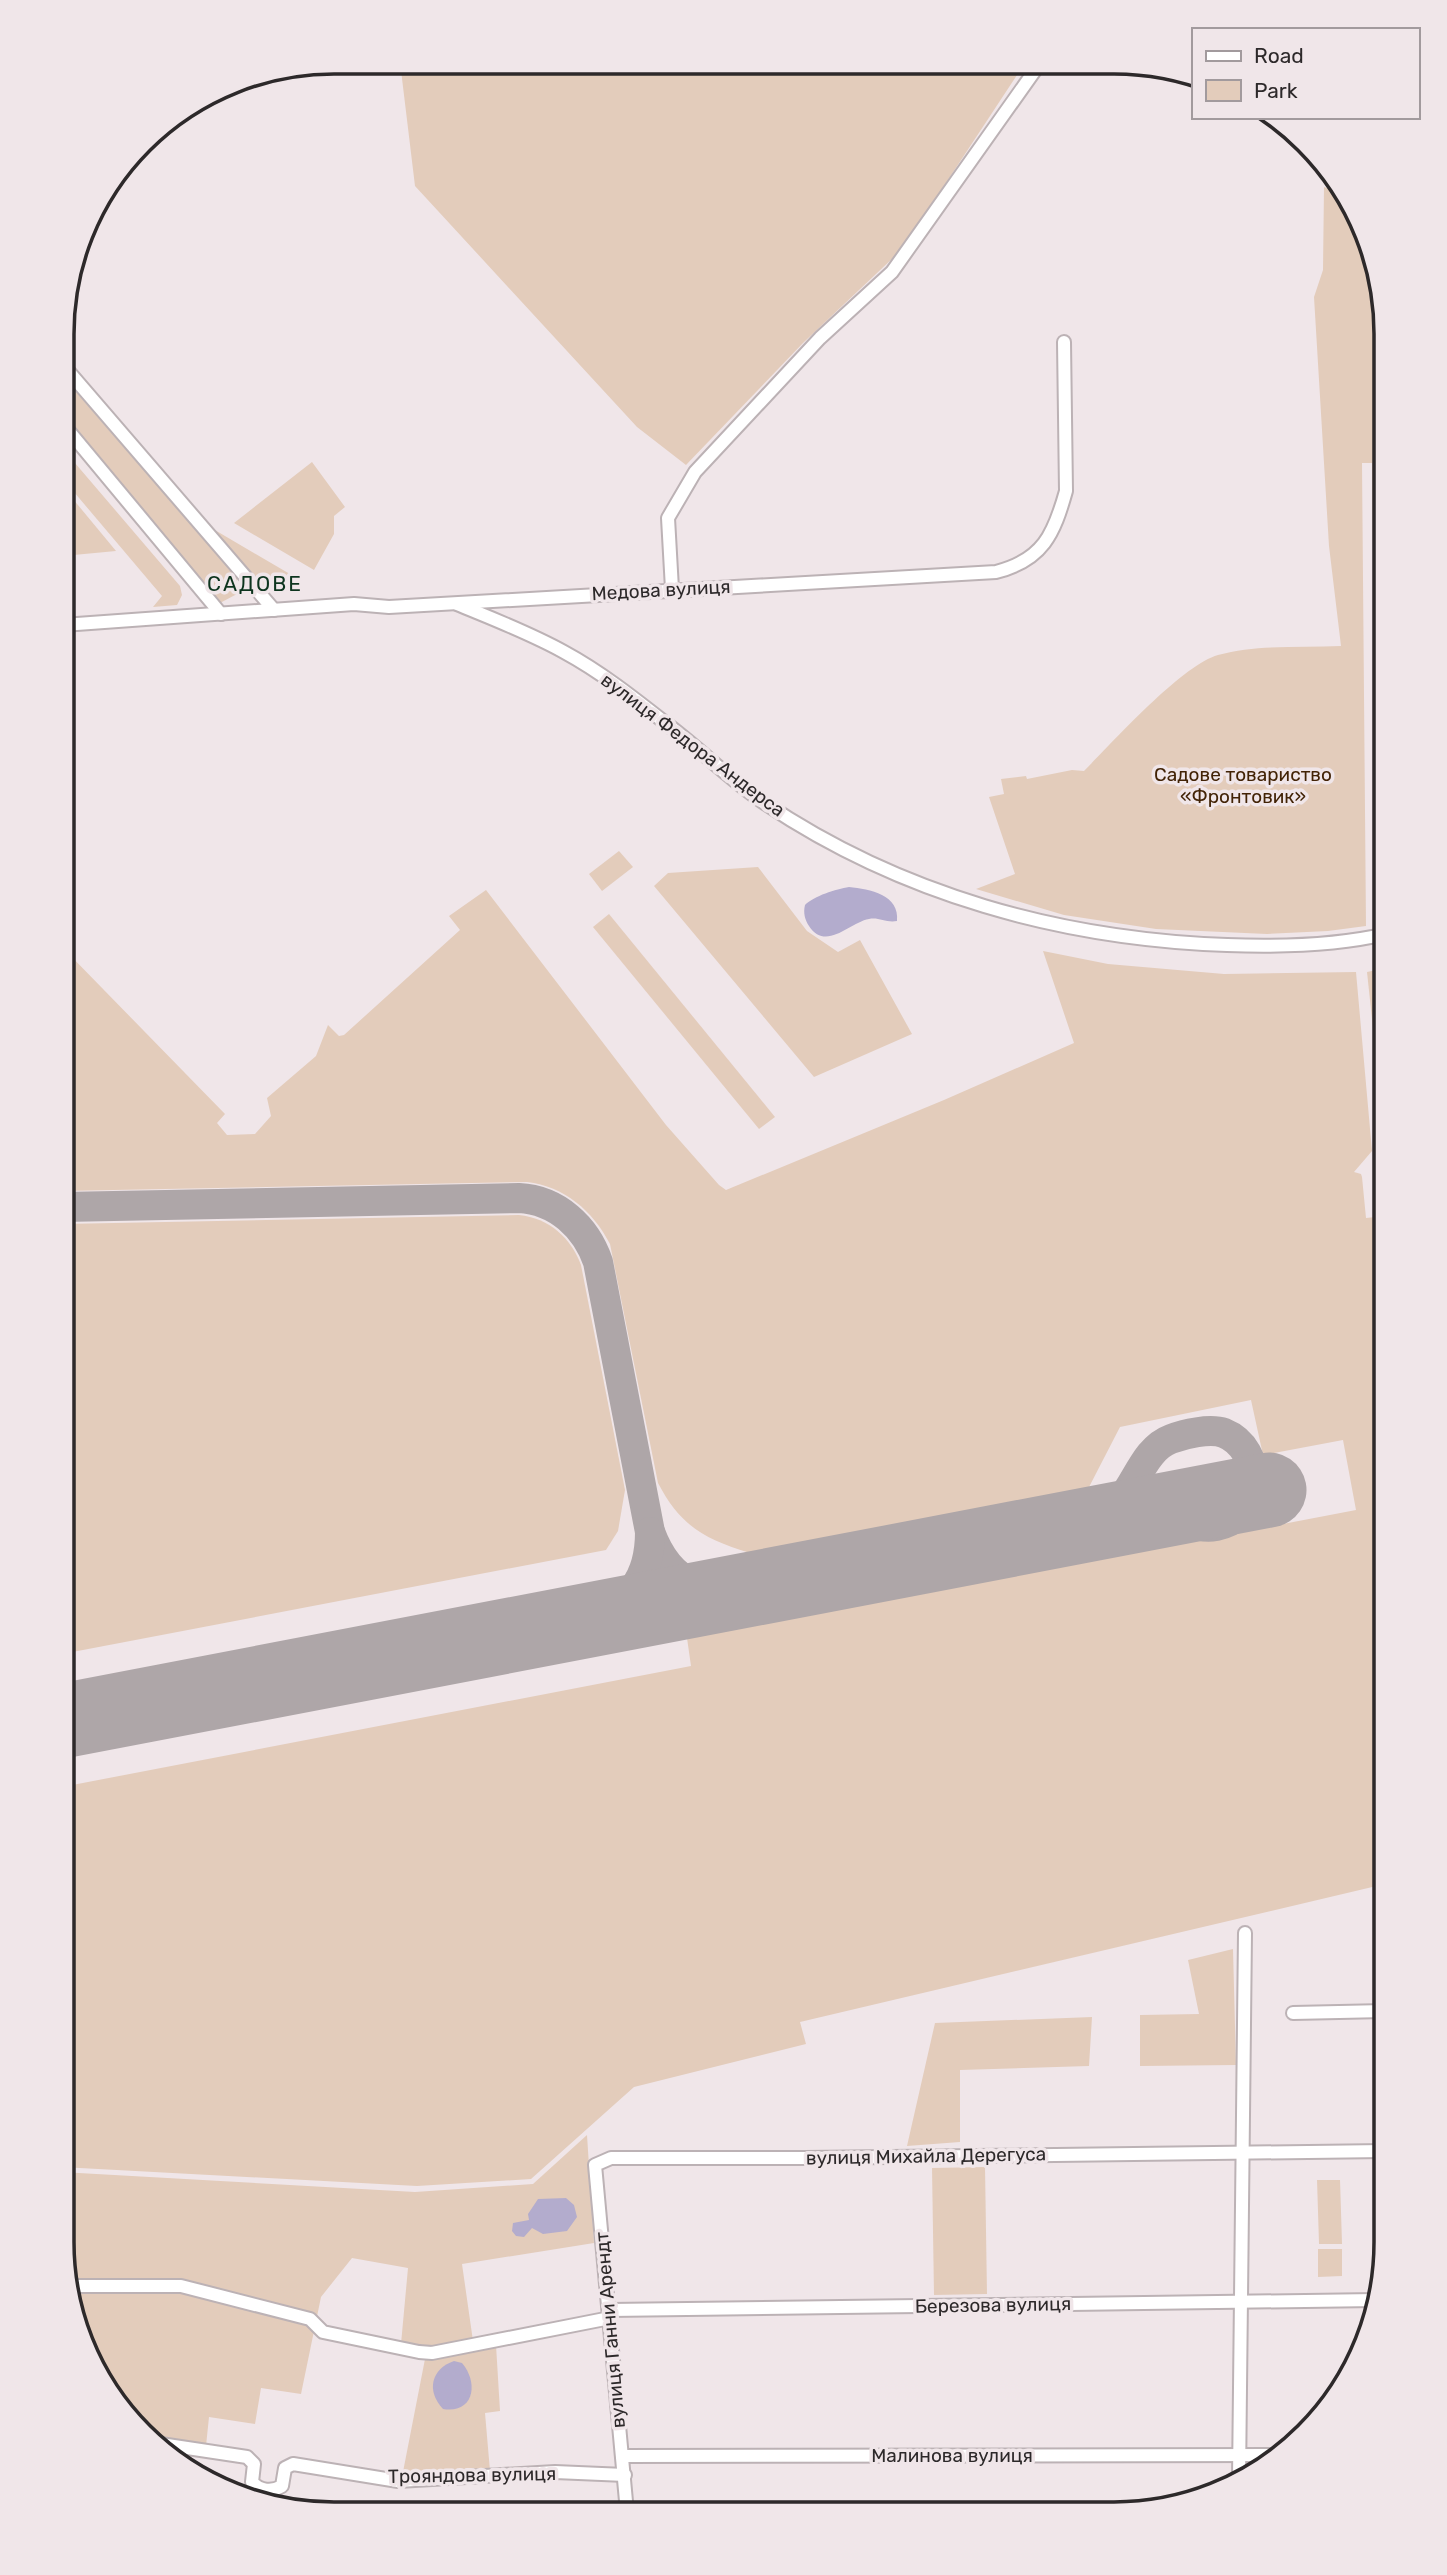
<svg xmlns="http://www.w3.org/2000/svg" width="1447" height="2575" font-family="Rubik,sans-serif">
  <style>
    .green { fill: #e3ccbb }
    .water { fill: #b3accd }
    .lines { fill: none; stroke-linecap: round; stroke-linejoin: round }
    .taxiway { stroke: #aea6a8; stroke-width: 30 }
    .runway { stroke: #aea6a8; stroke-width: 75 }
    .street-casing { stroke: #bcb2b5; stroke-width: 16 }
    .street { stroke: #fff; stroke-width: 12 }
    .labels { text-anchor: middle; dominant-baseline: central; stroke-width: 7; stroke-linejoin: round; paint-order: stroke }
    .street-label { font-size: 19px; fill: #2d292a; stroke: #f0e6e9 }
    .park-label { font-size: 19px; fill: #422306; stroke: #f0e6e9 }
    .neighbourhood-label { font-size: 21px; letter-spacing: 2px; fill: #0d341e; stroke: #f0e6e9 }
    .rim { fill: none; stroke: #2d292a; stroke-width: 3.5 }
  </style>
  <rect width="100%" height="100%" fill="#f0e6e9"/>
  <!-- green -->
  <g class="green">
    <path d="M 400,62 L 1023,66 L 938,195 L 895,256 L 803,343 L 686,465 L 637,427 L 415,186 Z"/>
    <path d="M 1324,187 L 1347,197 L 1371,246 L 1386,334 L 1386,921 L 1377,923 L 1372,463 L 1362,463 L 1366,926 L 1328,931 L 1267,934 L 1156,929 L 1064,915 L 976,889 L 1015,874 L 989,797 L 1004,794 L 1001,779 L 1026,776 L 1027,779 L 1072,770 L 1084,771 C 1113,742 1182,665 1218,655 C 1257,644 1301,648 1341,646 L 1329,546 L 1314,297 L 1323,270 Z"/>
    <path d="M 63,377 L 237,577 L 237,594 L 220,603 L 63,414 Z"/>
    <path d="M 63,449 L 180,586 L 182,595 L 177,605 L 153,607 L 162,596 L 63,479 Z"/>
    <path d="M 312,462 L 345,507 L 334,516 L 334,534 L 314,570 L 234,523 Z"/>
    <path d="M 63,487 L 116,551 L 63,556 Z"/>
    <path d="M 183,497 L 208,526 L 295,577 L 296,586 C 283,593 264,586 251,580 Z"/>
    <path d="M 619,851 L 633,867 L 602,891 L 589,874 Z"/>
    <path d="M 758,867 L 807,931 L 838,952 L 860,940 L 912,1034 L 814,1077 L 654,886 L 668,873 Z"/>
    <path d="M 486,890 L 666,1125 L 719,1185 L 726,1190 L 944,1100 L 1074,1043 L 1043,951 L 1108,964 L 1224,974 L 1356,972 L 1372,1151 L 1354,1172 L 1361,1174 L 1362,1177 L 1366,1218 L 1385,1216 L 1385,1884 L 800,2022 L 806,2044 L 634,2087 L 531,2179 L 417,2186 L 61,2167 L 62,1787 L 691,1666 L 687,1638 L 1356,1510 L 1343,1440 L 1263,1455 L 1251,1400 L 1120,1427 L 1088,1489 L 750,1553 C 705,1539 681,1527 658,1483 L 610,1244 C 593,1211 564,1186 527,1182 L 62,1191 L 63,948 L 225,1114 L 217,1123 L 227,1135 L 255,1134 L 271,1116 L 267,1098 L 316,1056 L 328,1025 L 339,1036 L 344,1035 L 460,930 L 449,916 Z"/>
    <path d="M 609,914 L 775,1117 L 759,1129 L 593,927 Z"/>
    <path d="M 1386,968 L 1385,1141 L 1367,972 Z"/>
    <path d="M 519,1215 C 549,1218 571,1238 581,1265 L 625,1490 L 618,1531 L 606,1550 L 62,1654 L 62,1224 Z"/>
    <path d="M 1233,1949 L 1236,2065 L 1140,2066 L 1140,2015 L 1199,2014 L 1188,1960 Z"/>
    <path d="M 1092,2017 L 1089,2066 L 960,2070 L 960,2142 L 907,2146 L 935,2023 Z"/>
    <path d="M 587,2135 L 594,2243 L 462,2264 L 473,2341 L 433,2349 L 401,2344 L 408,2268 L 352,2258 L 321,2297 L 301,2394 L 261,2388 L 255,2424 L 209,2417 L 206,2446 L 149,2437 L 107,2393 L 91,2360 L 92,2352 L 86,2351 C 60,2298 61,2230 61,2172 L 415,2192 L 533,2184 Z"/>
    <path d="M 985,2167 L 987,2294 L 934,2295 L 932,2168 Z"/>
    <path d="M 1317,2180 L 1340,2180 L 1342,2244 L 1319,2244 Z"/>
    <path d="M 1318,2249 L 1342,2249 L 1342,2276 L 1318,2277 Z"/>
    <path d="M 496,2345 L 500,2411 L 485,2413 L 490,2471 L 402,2477 L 425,2359 Z"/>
  </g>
  <!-- water -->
  <g class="water">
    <path d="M 849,887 C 870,889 900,895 897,921 C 886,923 879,917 869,919 C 850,922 826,952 809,926 C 805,920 803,913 805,905 C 814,896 836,889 849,887 Z"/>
    <path d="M 566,2198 L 574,2205 L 577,2217 L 567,2231 L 543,2234 L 532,2228 L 524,2237 L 516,2236 L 512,2231 L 513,2223 L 529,2220 L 528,2214 L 538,2199 Z"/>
    <path d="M 454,2361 L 462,2363 C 479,2383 474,2414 443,2409 C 426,2391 431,2369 454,2361 Z"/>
  </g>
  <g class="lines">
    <!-- taxiway -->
    <g class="taxiway">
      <path d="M 62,1207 L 519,1198 C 557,1200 586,1227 598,1262 L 650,1532 C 671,1589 707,1595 762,1587"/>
      <path d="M 1076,1527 C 1092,1520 1109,1513 1121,1500 C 1137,1481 1146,1448 1171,1439 C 1184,1434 1210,1428 1224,1433 C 1264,1449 1265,1516 1216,1526 C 1199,1529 1186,1521 1170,1517 C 1162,1515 1152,1515 1143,1514"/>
      <path d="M 585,1621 C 629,1604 650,1580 650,1532"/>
    </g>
    <!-- runway -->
    <path class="runway" d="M 62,1721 L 1269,1490"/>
    <!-- street casing -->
    <g class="street-casing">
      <g id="street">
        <path d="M 1147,66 L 1193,79"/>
        <path d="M 63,365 L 274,610"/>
        <path d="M 63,424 L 221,614"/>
        <path d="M 672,589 L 668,518 L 695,472 L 820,338 L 892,272 L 1038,66"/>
        <path d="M 457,604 C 493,619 530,633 564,652 C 601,672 635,699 668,725 C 700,749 729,779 763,802 C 901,895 1061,939 1227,945 C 1280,947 1334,946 1386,934"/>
        <path d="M 63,625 L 354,604 L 389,607 L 996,572 C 1043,560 1054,534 1066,491 L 1064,342"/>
        <path d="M 1293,2013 L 1385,2011"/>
        <path d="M 69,2286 L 181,2286 L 310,2319 L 323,2332 L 419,2352 L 432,2353 L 610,2318"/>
        <path d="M 610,2310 L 1376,2300"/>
        <path d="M 154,2443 L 247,2457 L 254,2464 L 252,2482 C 260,2491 272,2492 282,2486 L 285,2468 L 293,2464 L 398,2481 L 555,2472 L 625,2475"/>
        <path d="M 623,2456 L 1282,2455"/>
        <path d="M 1239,2479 L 1245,1933"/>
        <path d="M 627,2512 L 595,2165 L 611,2158 L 804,2158 L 1385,2151"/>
      </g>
    </g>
    <!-- street -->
    <use href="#street" class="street"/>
  </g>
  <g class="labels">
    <!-- street labels -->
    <g class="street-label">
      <text transform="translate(661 590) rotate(-3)">Медова вулиця</text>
      <text transform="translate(693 745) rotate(37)">вулиця Федора Андерса</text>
      <text transform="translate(926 2156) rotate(-1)">вулиця Михайла Дерегуса</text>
      <text transform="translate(993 2305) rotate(-1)">Березова вулиця</text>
      <text transform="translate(610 2330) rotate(-95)">вулиця Ганни Арендт</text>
      <text x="952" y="2455">Малинова вулиця</text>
      <text transform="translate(472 2475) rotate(-1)">Трояндова вулиця</text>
    </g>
    <!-- park labels -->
    <g class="park-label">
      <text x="1243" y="774">Садове товариство<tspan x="1243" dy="22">«Фронтовик»</tspan></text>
    </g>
    <!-- neighbourhood labels -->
    <g class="neighbourhood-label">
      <text x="255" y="583">САДОВЕ</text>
    </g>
  </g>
  <!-- crop -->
  <path d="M0 0H1447V2575H0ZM334 74H1114A260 260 0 0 1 1374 334V2242A260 260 0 0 1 1114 2502H334A260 260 0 0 1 74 2242V334A260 260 0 0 1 334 74Z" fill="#f0e6e9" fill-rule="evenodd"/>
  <path class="rim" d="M334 74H1114A260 260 0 0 1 1374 334V2242A260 260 0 0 1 1114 2502H334A260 260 0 0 1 74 2242V334A260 260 0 0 1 334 74Z"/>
  <!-- legend -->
  <rect x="1192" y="28" width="228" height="91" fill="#f0e6e9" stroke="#a29a9d" stroke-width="2"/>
  <rect x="1206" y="51" width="35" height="10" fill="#ffffff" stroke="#a29a9d" stroke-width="2"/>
  <text x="1254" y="63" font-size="21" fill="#2d292a">Road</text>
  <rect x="1206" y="80" width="35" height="21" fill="#e3ccbb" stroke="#a29a9d" stroke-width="2"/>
  <text x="1254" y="98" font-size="21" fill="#2d292a">Park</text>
</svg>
